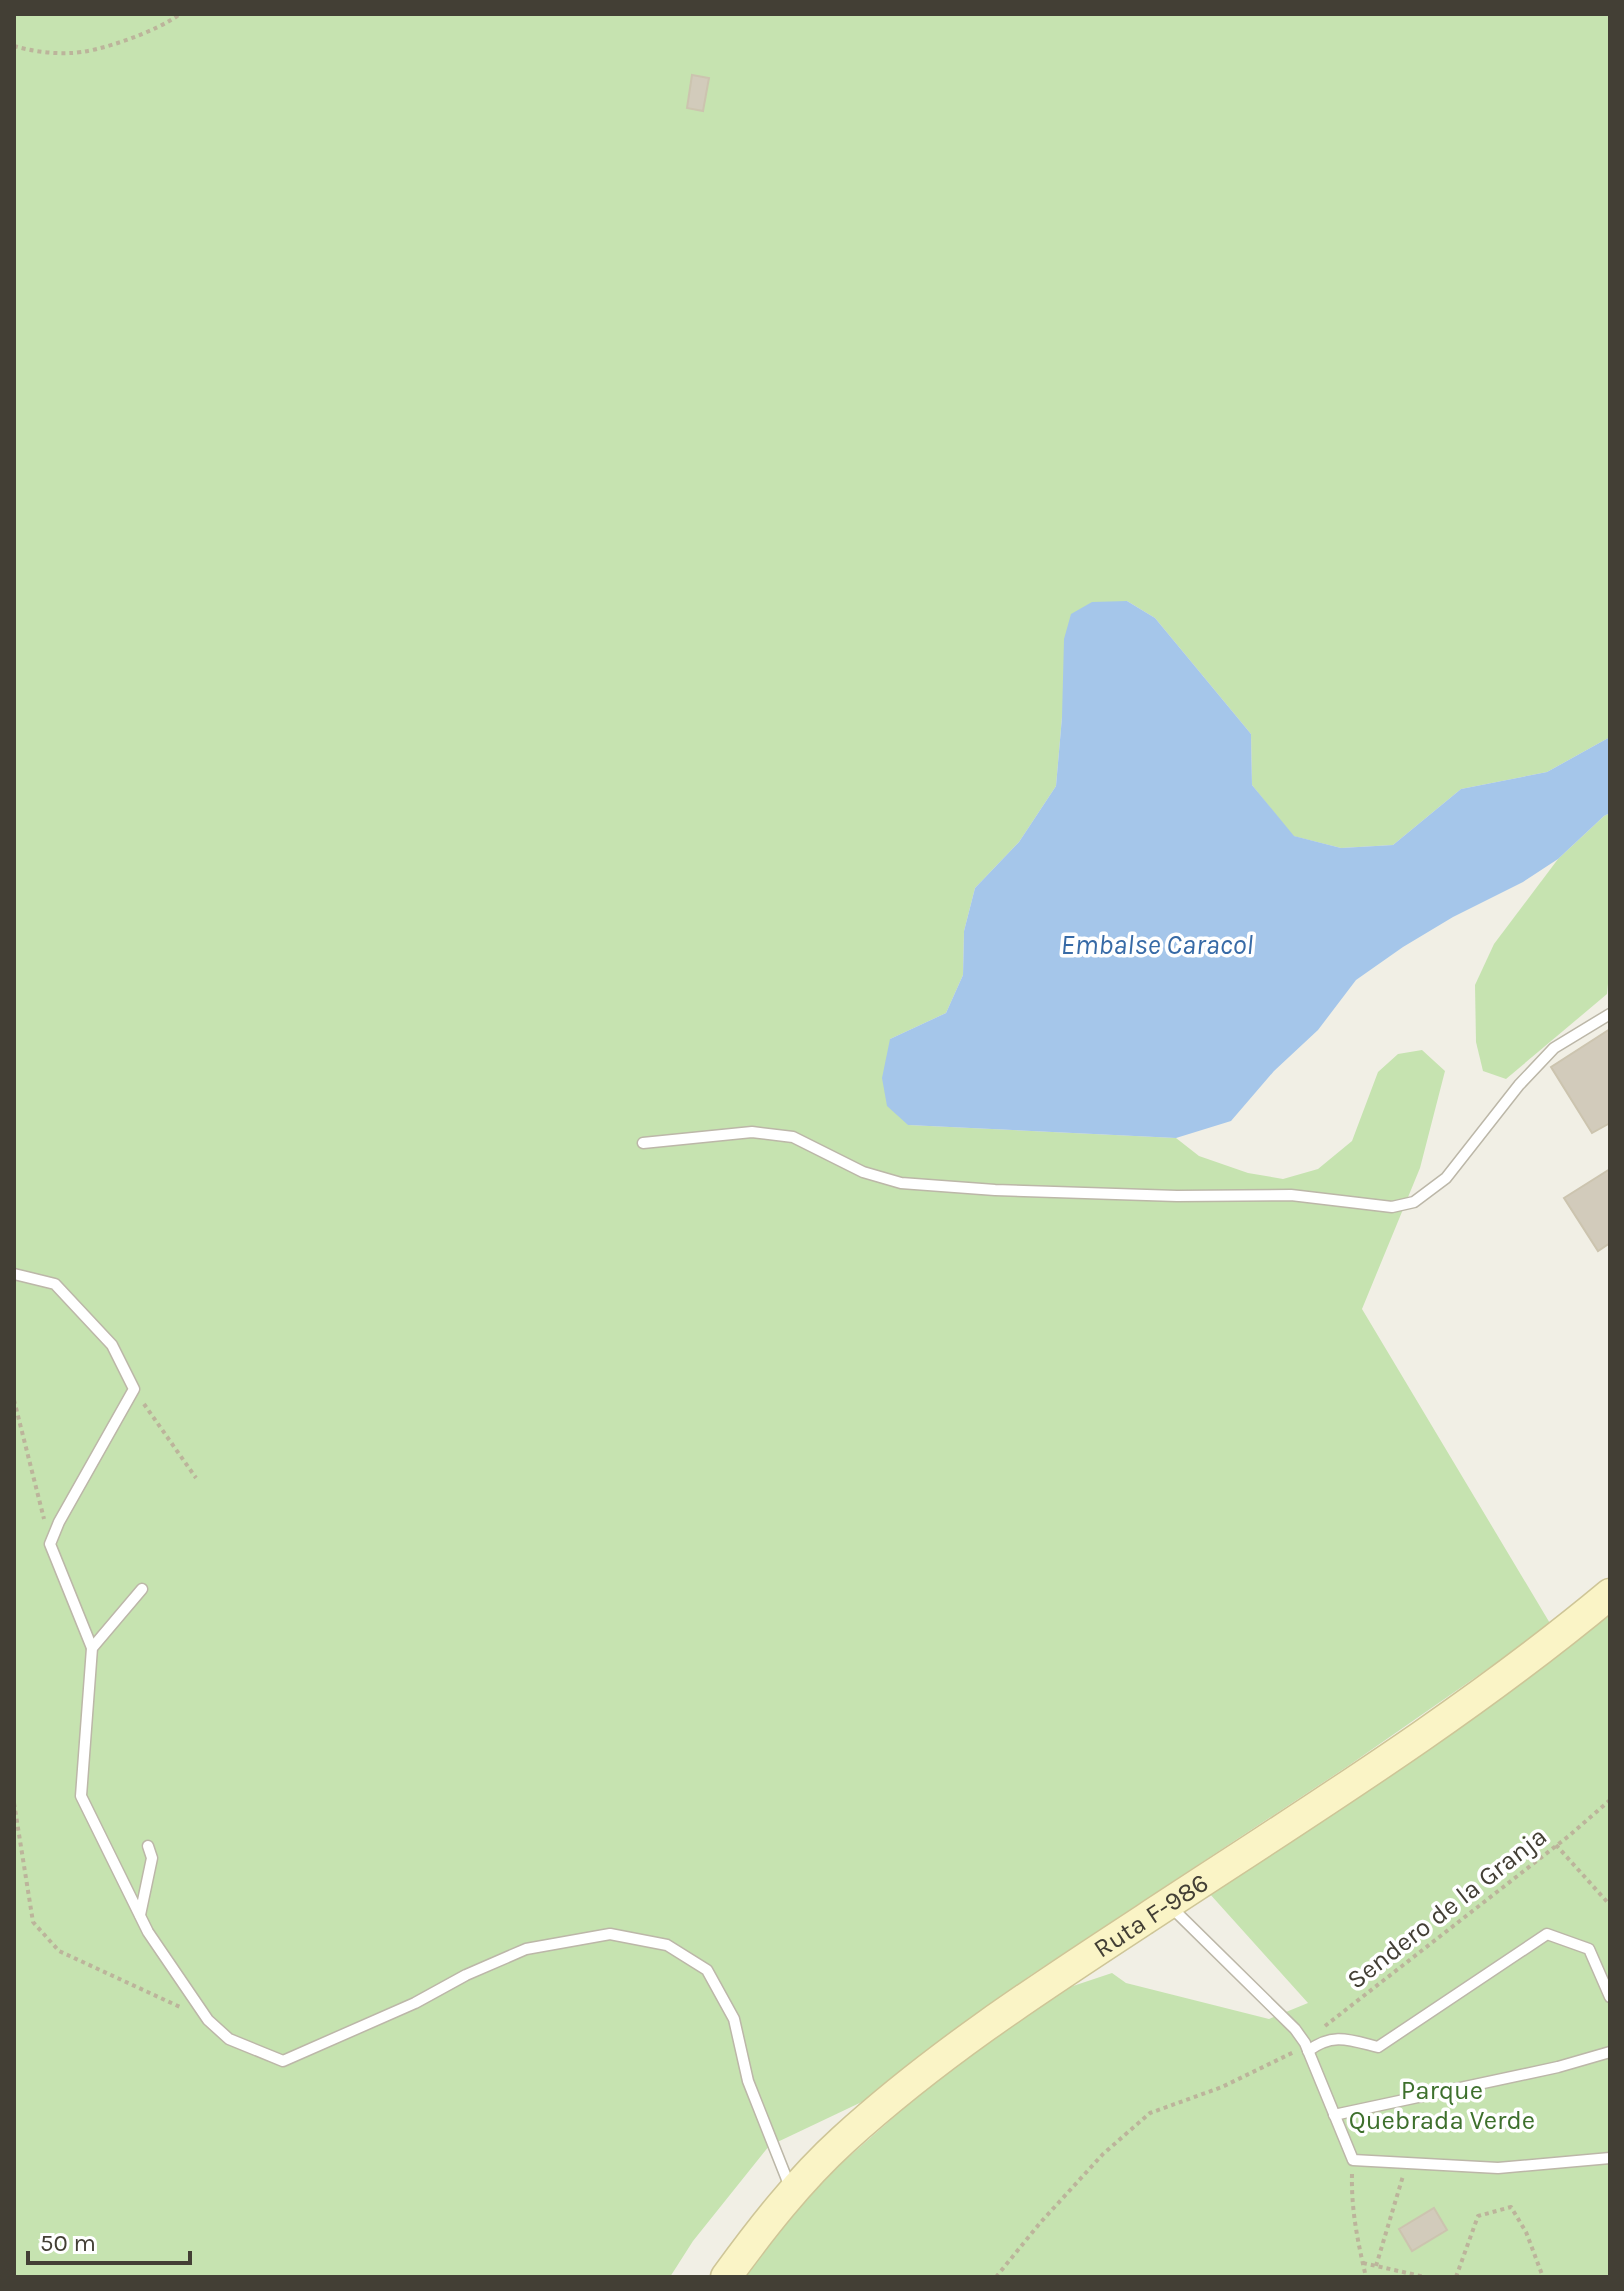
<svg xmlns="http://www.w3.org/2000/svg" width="1624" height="2291" font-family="Karla,sans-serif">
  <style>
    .green { fill: #c6e3b0 }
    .water { fill: #a5c6ea }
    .building { fill: #d2cbbb; stroke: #ccc4af; stroke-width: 2 }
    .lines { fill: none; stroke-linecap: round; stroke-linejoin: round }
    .service-casing { stroke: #bcb7a8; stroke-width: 13 }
    .secondary-casing { stroke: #cec597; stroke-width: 33 }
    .path { stroke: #bcb49b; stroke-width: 4; stroke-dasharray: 4 4; stroke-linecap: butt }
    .service { stroke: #fff; stroke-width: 10 }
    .secondary { stroke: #faf4c6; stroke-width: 30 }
    .labels { text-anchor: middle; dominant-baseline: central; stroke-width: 7; stroke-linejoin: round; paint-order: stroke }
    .street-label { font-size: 26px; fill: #433f35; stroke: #fff }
    .park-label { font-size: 26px; fill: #3e702d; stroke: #fff }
    .water-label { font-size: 28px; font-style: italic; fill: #376aa6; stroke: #fff }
  </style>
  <rect width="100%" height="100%" fill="#f1efe5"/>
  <!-- green -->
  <g class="green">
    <path d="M 14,14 L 1610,14 L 1610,737 L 1547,772 L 1461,789 L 1393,845 L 1341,848 L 1293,836 L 1252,785 L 1251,734 L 1155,618 L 1127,601 L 1062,717 L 1056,786 L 1019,842 L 975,888 L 964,931 L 963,975 L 946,1013 L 890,1039 L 908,1125 L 1176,1138 L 1199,1156 L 1248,1173 L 1283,1179 L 1318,1169 L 1352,1141 L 1378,1072 L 1398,1054 L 1422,1050 L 1445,1071 L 1420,1168 L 1362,1309 L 1551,1625 L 1348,1766 L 1028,1977 L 887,2090 L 769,2146 L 693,2241 L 670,2277 L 14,2277 Z"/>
    <path d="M 1610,813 L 1610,963 L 1607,994 L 1506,1079 L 1483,1071 L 1476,1042 L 1475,985 L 1494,944 L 1558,859 L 1604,816 Z"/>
    <path d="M 1610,1605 L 1610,2277 L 737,2277 L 825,2178 L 904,2108 L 1043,1996 L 1112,1973 L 1126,1983 L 1269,2019 L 1308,2003 L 1209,1893 Z"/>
  </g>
  <!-- water -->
  <path class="water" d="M 1127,601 L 1155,618 L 1251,734 L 1252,785 L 1294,836 L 1341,848 L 1393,845 L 1461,789 L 1547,772 L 1610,737 L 1610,813 L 1604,816 L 1558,859 L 1523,882 L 1453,917 L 1403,947 L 1356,980 L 1318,1030 L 1274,1071 L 1231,1121 L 1176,1138 L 908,1125 L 887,1106 L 882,1078 L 890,1039 L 946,1013 L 963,975 L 964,931 L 975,888 L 1019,842 L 1056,786 L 1062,717 L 1064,639 L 1071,614 L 1092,602 Z"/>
  <!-- building -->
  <g class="building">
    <path d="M 692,75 L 709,78 L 703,111 L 687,108 Z"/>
    <path d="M 1610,1029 L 1610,1123 L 1592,1133 L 1551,1067 Z"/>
    <path d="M 1610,1169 L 1610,1243 L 1598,1251 L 1564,1198 Z"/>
    <path d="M 1434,2208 L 1447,2230 L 1412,2251 L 1399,2229 Z"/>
  </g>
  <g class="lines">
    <!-- service casing -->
    <g class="service-casing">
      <g id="service">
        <path d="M 643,1143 L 752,1132 L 793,1137 L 863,1172 L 901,1183 L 995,1190 L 1177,1196 L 1291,1195 L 1392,1207 L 1414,1202 L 1446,1178 L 1519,1085 L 1554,1048 L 1610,1014"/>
        <path d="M 14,1274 L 55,1284 L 112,1345 L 134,1389 L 59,1522 L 50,1544 L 92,1648"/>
        <path d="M 142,1589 L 92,1648 L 81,1796 L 148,1932 L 208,2020 L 229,2039 L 283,2061 L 415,2003 L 466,1975 L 526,1949 L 610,1934 L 667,1945 L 707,1970 L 734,2019 L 748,2081 L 790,2187"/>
        <path d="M 1169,1905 L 1295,2029 L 1305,2043 L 1353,2160 L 1498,2168 L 1610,2158"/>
        <path d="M 140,1915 L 152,1858 L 148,1846"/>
        <path d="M 1308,2051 C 1333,2032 1350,2040 1378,2047 L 1547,1934 L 1589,1949 L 1610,1997"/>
        <path d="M 1334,2115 L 1558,2067 L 1610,2052"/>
      </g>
    </g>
    <!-- secondary casing -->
    <g class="secondary-casing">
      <g id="secondary">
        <path id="s1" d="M 726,2277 C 761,2229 799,2180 843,2140 C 936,2055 1041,1987 1145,1919 C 1303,1815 1465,1715 1610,1594"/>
      </g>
    </g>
    <!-- path -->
    <g class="path">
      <path d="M 14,46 C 31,51 52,54 70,53 C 97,53 158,31 180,14"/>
      <path d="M 14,1400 L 44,1519"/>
      <path d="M 144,1404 L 196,1478"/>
      <path d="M 14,1803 L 33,1922 L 59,1951 L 180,2007"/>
      <path d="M 1556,1845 L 1610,1905"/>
      <path d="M 1325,2026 L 1570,1835 L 1610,1800"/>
      <path d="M 1352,2174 C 1351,2210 1358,2243 1366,2277"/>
      <path d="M 1363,2263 L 1425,2277"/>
      <path d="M 1376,2266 L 1403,2176"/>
      <path d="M 996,2277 L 1040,2223 L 1103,2154 L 1150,2113 L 1222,2087 L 1294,2052"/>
      <path d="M 1456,2277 L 1478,2216 L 1511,2207 L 1526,2232 L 1543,2277"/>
    </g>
    <!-- service -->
    <use href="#service" class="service"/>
    <!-- secondary -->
    <use href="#secondary" class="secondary"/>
  </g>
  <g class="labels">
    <!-- street labels -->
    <g class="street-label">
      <text transform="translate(1447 1908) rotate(-38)">Sendero de la Granja</text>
      <text stroke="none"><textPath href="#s1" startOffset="562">Ruta F-986</textPath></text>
    </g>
    <!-- park labels -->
    <g class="park-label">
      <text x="1442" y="2090">Parque<tspan x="1442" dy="30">Quebrada Verde</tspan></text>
    </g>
    <!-- water labels -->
    <g class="water-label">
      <text x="1157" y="944">Embalse Caracol</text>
    </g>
  </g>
  <!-- border -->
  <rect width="1624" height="2291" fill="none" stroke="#433f35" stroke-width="32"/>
  <!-- scale -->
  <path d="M28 2251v12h162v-12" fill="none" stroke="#433f35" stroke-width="4"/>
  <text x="40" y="2251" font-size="24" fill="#433f35" stroke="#ffffff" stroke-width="6" paint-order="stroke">50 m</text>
</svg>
